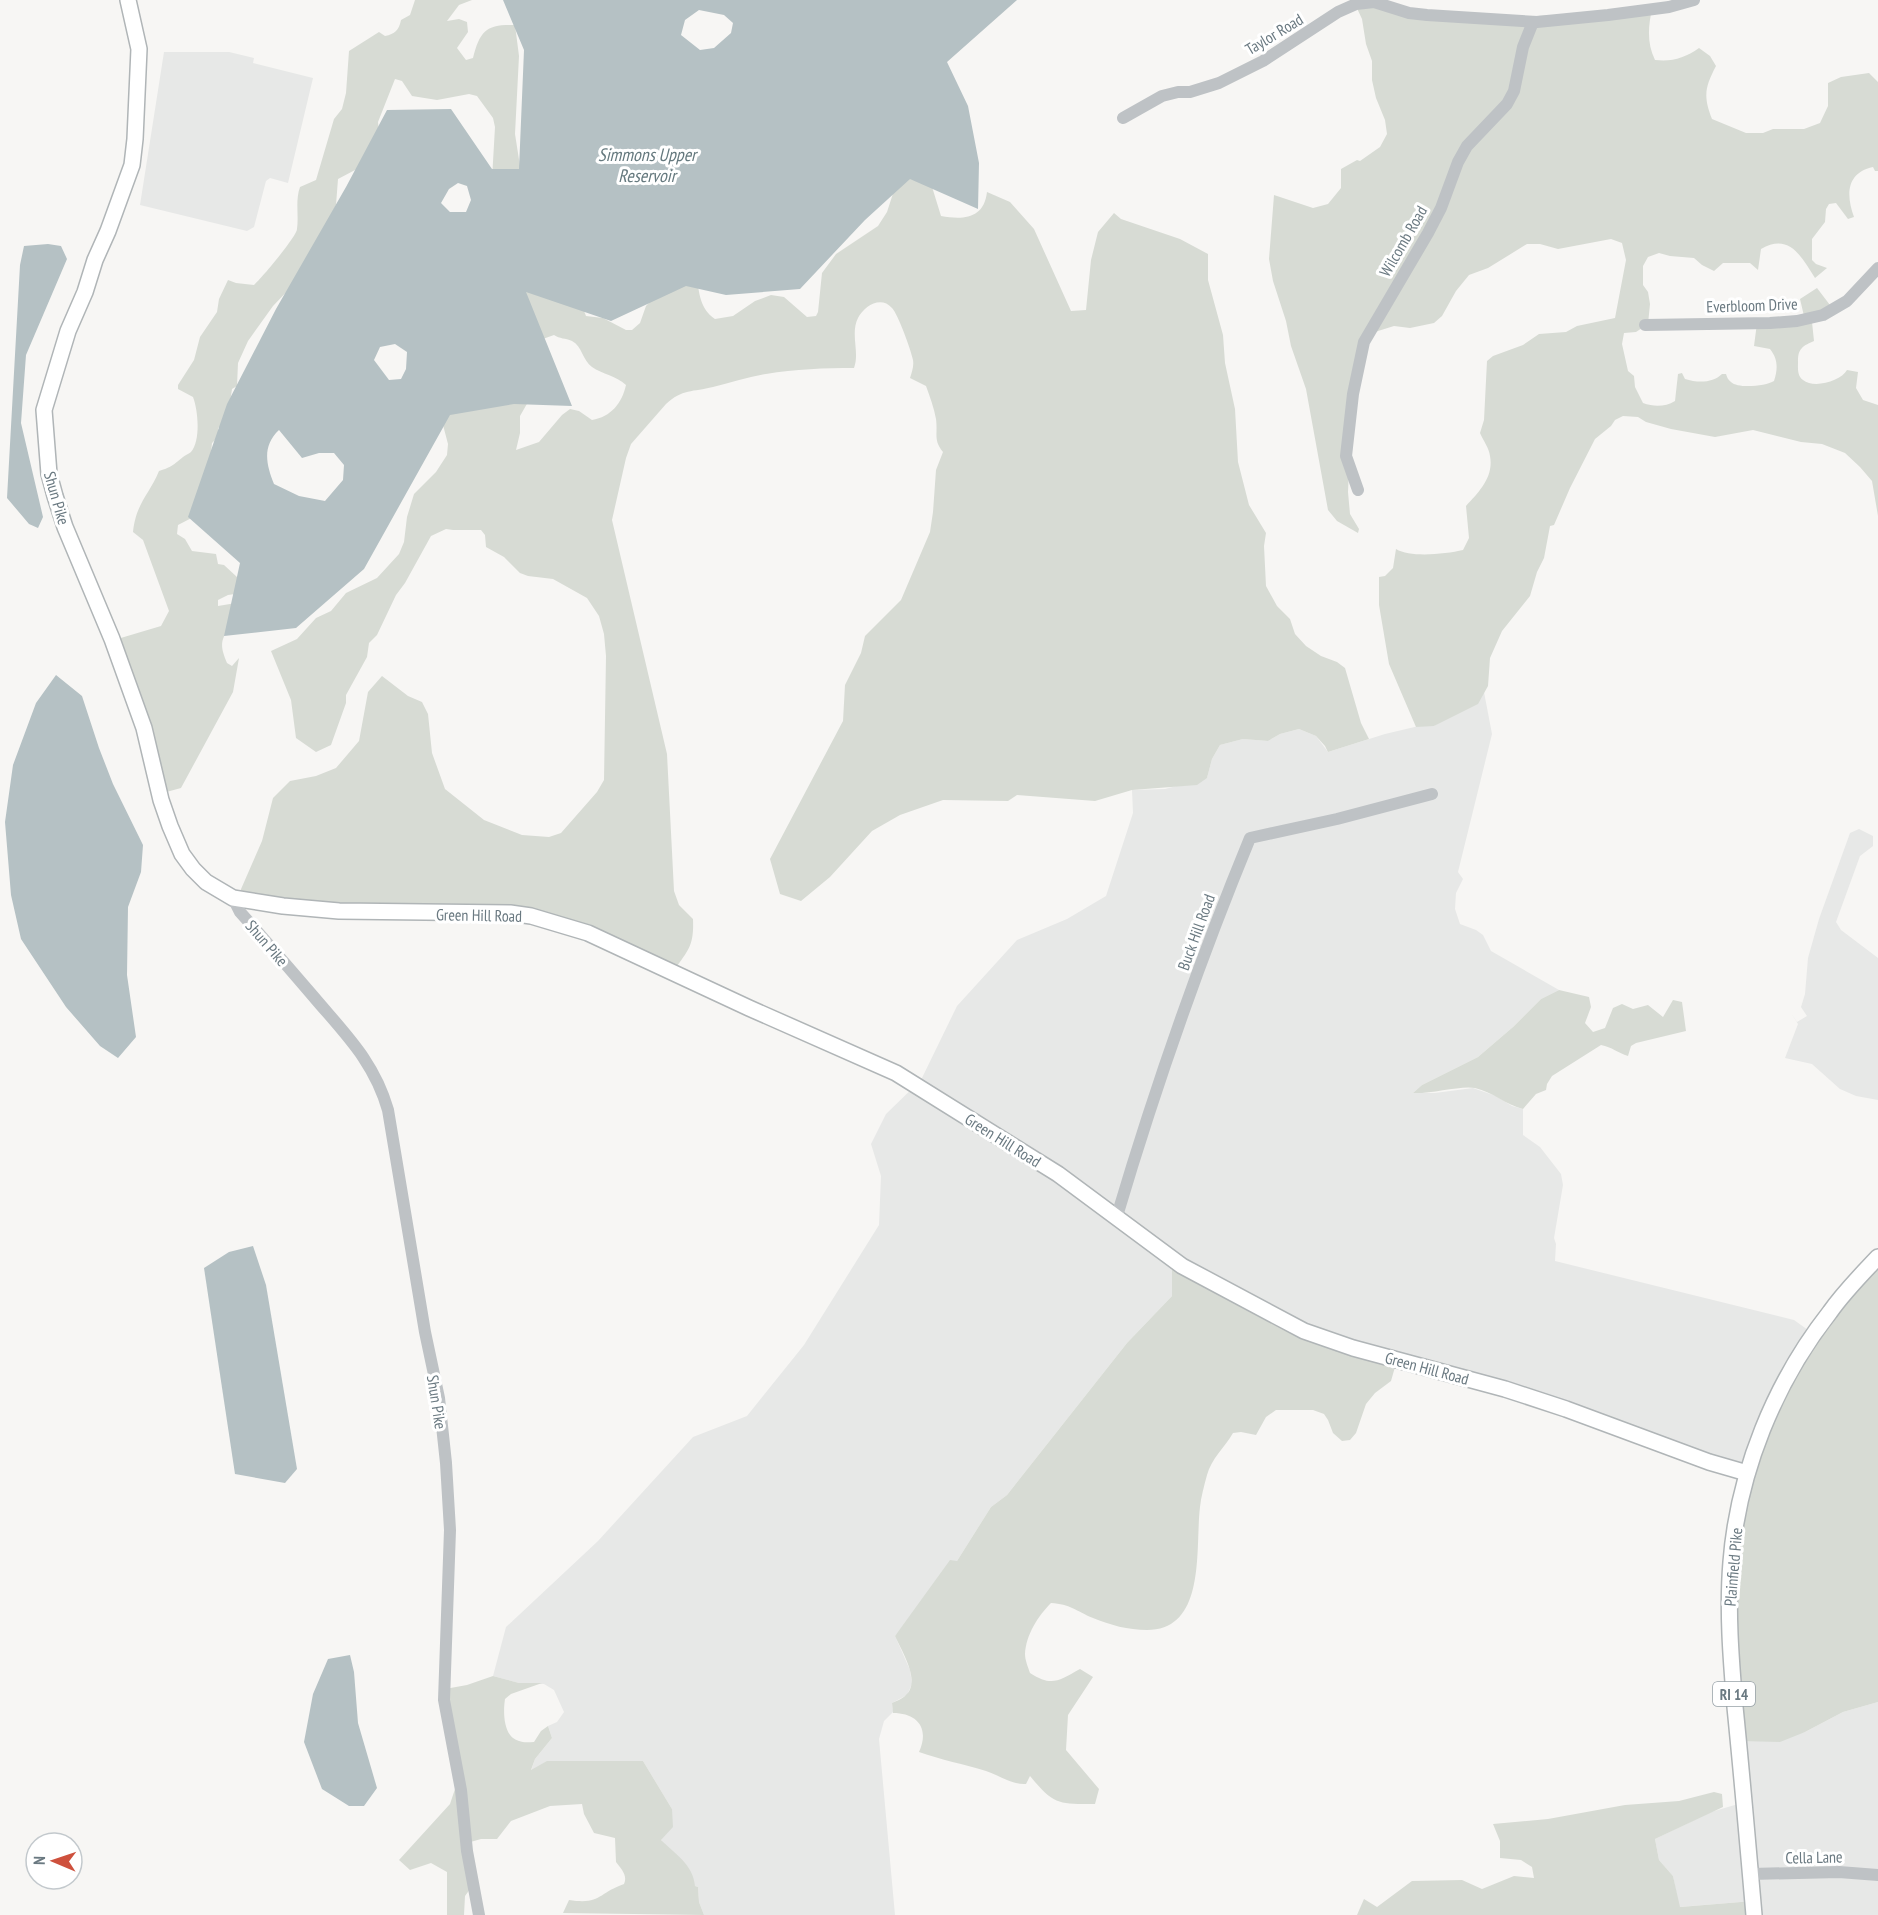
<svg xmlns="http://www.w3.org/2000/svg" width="1878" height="1915" font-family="'PT Sans Narrow',sans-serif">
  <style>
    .built { fill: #e7e8e7 }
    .green { fill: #d7dbd4 }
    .water { fill: #b5c1c4; fill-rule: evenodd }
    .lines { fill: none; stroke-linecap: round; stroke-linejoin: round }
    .major-casing { stroke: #b0b5b7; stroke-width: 18 }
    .minor { stroke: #bec2c5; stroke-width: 12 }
    .major { stroke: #fff; stroke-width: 15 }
    .labels { text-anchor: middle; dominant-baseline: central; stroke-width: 6; stroke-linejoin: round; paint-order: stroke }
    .shield { fill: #fff; stroke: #97a1a7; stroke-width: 1.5 }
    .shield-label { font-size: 15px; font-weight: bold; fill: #6a7981 }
    .street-label { font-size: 16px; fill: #6a7981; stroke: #fff }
    .water-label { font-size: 18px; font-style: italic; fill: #65797e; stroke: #fff }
  </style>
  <rect width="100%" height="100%" fill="#f7f6f4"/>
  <!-- built -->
  <g class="built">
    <path d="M 164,52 L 229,52 L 254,58 L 253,63 L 313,78 L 288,183 L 270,178 L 266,181 L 254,227 L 247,231 L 140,205 Z"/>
    <path d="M 1484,692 L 1492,734 L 1458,872 L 1463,879 L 1456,893 L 1455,909 L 1460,924 L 1476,930 L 1483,935 L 1491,951 L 1559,990 L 1541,999 L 1513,1027 L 1478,1057 L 1422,1085 L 1413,1093 L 1435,1093 L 1473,1088 L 1496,1096 L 1512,1106 L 1523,1109 L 1523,1135 L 1540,1147 L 1561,1174 L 1563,1185 L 1554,1238 L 1556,1244 L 1555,1261 L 1794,1320 L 1815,1335 L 1749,1470 L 1333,1341 L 1172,1261 L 1172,1296 L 1127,1343 L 1007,1495 L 991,1507 L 957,1561 L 895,1636 L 910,1670 L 912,1684 L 907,1695 L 892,1703 L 893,1712 L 884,1721 L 879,1739 L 895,1915 L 704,1915 L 699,1902 L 698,1887 L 695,1886 L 661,1840 L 672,1809 L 643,1761 L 531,1771 L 535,1759 L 552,1738 L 548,1726 L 557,1722 L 564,1712 L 554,1690 L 544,1684 L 519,1683 L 493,1676 L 506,1627 L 598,1541 L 693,1437 L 747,1416 L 804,1345 L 879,1225 L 881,1176 L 871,1144 L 886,1114 L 921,1080 L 957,1006 L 1017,940 L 1067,919 L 1106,896 L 1133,813 L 1132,790 L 1165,789 L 1207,778 L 1212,759 L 1220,745 L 1243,739 L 1268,741 L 1280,734 L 1299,729 L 1316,736 L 1328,752 L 1385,734 L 1423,725 L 1434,726 Z"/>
    <path d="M 1859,829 L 1873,836 L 1873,846 L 1860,856 L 1836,922 L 1841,930 L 1878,958 L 1878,1100 L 1856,1096 L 1840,1089 L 1812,1064 L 1785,1058 L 1798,1024 L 1791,1013 L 1797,1022 L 1807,1016 L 1801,1007 L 1805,994 L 1808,958 L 1819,919 L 1850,833 Z"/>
    <path d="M 1878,1702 L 1878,1915 L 1755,1915 L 1753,1901 L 1679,1907 L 1673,1876 L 1659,1860 L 1655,1839 L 1711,1812 L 1745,1802 L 1740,1741 L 1805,1732 L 1843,1712 Z"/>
  </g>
  <!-- green -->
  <g class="green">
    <path d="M 415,0 L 472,0 L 459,5 L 447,21 L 459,19 L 467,22 L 468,32 L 457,48 L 466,60 L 473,58 C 480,30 487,24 515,25 L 519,56 L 515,134 L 520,166 L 516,179 L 492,179 L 495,127 L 493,118 L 477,96 L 469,94 L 437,100 L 412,96 L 402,81 L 395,79 L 378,122 L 380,141 L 374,160 L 338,179 L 336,205 L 296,282 L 273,306 L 248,341 L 238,363 L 237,386 L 232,389 L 227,423 L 218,428 L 218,437 L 212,443 L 205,511 L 178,525 L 177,534 L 185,539 L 192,551 L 216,554 L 218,564 L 224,565 L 237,577 L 264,590 L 228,595 L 218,600 L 218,606 L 236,603 L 237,612 L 229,614 L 230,626 C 220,641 220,646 227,663 L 232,666 L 239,658 L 233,692 L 181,788 L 159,794 L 114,640 L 161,626 L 169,611 L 143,540 L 133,532 C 136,503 149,495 159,471 C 172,467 173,465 183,457 C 185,455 189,454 191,452 C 201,440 198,410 193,397 L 178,389 L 178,385 L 194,360 L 200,337 L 217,312 L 219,299 L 228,280 L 236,283 L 254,285 C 261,279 297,236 297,229 C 299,215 295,201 300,187 L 316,180 L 334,119 L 342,109 L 346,93 L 349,51 L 379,32 L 385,36 C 395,34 399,30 401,20 L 410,15 Z"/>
    <path d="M 1355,4 L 1488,19 L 1652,9 C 1648,27 1647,44 1655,60 C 1672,62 1685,58 1699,48 L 1710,56 L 1716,66 C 1705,87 1703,96 1712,119 L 1746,133 L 1763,133 L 1773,129 L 1804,129 L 1820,123 L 1828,106 L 1828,83 L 1841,77 L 1869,73 L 1878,82 L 1878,171 L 1875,171 L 1873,167 C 1846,173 1846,195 1854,217 L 1848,219 L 1836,203 L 1829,204 L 1826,209 L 1825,222 L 1812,239 L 1812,260 L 1816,264 L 1827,268 L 1815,278 C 1802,258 1790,232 1761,249 L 1758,270 L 1750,263 L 1723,263 L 1714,271 L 1702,265 L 1694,258 L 1670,256 L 1659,253 L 1648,257 L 1643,266 L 1643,285 L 1648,292 L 1650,304 L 1648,324 L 1636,332 L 1624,333 L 1622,344 L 1628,371 L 1634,376 L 1635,387 L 1643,403 C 1654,407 1665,407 1675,401 L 1678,374 L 1682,373 L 1685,379 C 1698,383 1713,383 1722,374 L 1726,374 C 1727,377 1728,380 1731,382 C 1738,389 1766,386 1774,381 C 1778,369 1778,359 1770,349 L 1754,346 L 1757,323 L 1804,316 L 1800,299 L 1817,288 L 1833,309 L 1812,322 L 1814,341 C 1810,343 1804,345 1802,348 C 1798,352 1798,357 1798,362 C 1798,368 1797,376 1803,380 C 1814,389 1841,381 1847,370 L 1858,372 L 1856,388 L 1863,400 L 1878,405 L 1878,516 L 1872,481 L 1860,467 L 1845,453 L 1822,444 L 1801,442 L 1753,430 L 1715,437 L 1671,429 L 1646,422 L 1638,417 L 1623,416 L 1615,420 L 1611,426 L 1595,439 L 1570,488 L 1554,525 L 1550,526 L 1544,558 L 1537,572 L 1530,596 L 1502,631 L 1490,658 L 1488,686 L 1478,704 L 1434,726 L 1416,727 L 1389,664 L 1379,605 L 1379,577 L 1385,576 L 1393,568 L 1396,549 C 1411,558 1445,554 1463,550 L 1469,538 L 1466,506 C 1479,492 1494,477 1490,456 C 1489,448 1483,440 1480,433 L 1484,420 L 1487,361 L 1493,356 L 1523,345 L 1539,334 L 1566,332 L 1577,326 L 1615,318 L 1626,260 L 1622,243 L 1611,239 L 1558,249 L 1540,244 L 1527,244 L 1488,268 L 1469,275 L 1456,291 L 1442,316 L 1434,323 L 1410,328 L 1394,326 L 1378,331 L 1366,337 L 1350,447 L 1348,492 L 1350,514 L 1359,529 L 1358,533 L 1337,521 L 1328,510 L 1306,389 L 1291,346 L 1286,321 L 1273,281 L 1269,259 L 1274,195 L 1313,208 L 1328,204 L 1341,188 L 1341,169 L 1357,160 L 1360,161 L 1380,147 L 1387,134 L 1385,120 L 1376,98 L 1372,80 L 1372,61 L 1366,44 L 1362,19 Z"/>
    <path d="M 899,175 L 929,177 L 941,216 C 963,220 984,219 987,192 L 1010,202 L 1034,229 L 1071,311 L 1086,310 L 1091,260 L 1098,232 L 1114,213 L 1121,219 L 1180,239 L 1208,254 L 1208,280 L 1223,335 L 1225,363 L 1235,409 L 1238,462 L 1249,505 L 1266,533 L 1264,546 L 1266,586 L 1277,606 L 1290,619 L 1295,634 L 1306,646 L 1321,656 L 1337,662 L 1345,668 L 1361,723 L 1369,739 L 1328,752 L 1325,746 L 1316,736 L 1299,729 L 1280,734 L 1268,741 L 1243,739 L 1220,745 L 1212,759 L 1207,778 L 1197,785 L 1132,790 L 1095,801 L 1017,795 L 1008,801 L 943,800 L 900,815 L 872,831 L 830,877 L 801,901 L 780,894 L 770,859 L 843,721 L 845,685 L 861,653 L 865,636 L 901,600 L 930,532 L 933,512 L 936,470 L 943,452 C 933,440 938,434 936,419 C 934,408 930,397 926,386 L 910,378 C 912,372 914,366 913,360 C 911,350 898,314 892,308 C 881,295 864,306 858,318 C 850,334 860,352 854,368 C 825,368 795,369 766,374 C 748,377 730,383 713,387 C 693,392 682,389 666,404 L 631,444 L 626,458 L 612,520 L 667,754 L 674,891 L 679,905 L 693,919 C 694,945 689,949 675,969 L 531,915 L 441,914 L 238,896 L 262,841 L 273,798 L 290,781 L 316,776 L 336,768 L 359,741 L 368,692 L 382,676 L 408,696 L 422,702 L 428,714 L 432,753 L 445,789 L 484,820 L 522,835 L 549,837 L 561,833 L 597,792 L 604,780 L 606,656 L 604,634 L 599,616 L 587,598 L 553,579 L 528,576 L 520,573 L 504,557 L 486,547 L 485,535 L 481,530 L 453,530 L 446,529 L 431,536 L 405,583 L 396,595 L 377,635 L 369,643 L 367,657 L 346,695 L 346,703 L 331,745 L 316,752 L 296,738 L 291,700 L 271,651 L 297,639 L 316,618 L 331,611 L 346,593 L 377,578 L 399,554 L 404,542 L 407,517 L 414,494 L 436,472 L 447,455 L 448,444 L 443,425 L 450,410 L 536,388 L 520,416 L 520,433 L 516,450 L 539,442 L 562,415 L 570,409 L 579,411 L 592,420 C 611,417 622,403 626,385 C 617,376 602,374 592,367 C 583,361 582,346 572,341 C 565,338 560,339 554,335 L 540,340 L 525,293 L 532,278 L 579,298 L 586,316 L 603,318 L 626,330 L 632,330 L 640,323 L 646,306 L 656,295 L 697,277 C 699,293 700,309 715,319 L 733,316 L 755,301 L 771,295 L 784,297 L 807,317 L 816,316 L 818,312 L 822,273 L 836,254 L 878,226 L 887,212 Z"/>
    <path d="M 1559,990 L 1589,997 L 1591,1007 L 1585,1023 L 1593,1032 L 1605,1028 L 1613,1008 L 1622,1004 L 1633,1009 L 1648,1005 L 1663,1017 L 1673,1000 L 1682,1002 L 1686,1031 L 1636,1043 L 1631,1046 L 1628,1056 C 1618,1053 1612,1047 1601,1045 L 1552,1076 L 1547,1084 L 1546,1090 L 1536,1094 L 1523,1109 C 1506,1105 1493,1092 1475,1088 C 1462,1085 1431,1094 1413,1093 L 1422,1085 L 1478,1057 L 1513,1027 L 1541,999 Z"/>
    <path d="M 1172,1261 L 1246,1301 L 1397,1360 L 1391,1381 L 1375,1393 L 1366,1404 L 1356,1433 L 1350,1440 L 1342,1441 L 1333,1433 L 1328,1420 L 1324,1414 L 1313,1410 L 1276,1410 L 1266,1417 L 1256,1435 L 1241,1432 L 1233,1433 C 1225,1447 1211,1459 1207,1475 C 1204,1486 1201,1497 1200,1507 C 1195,1548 1207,1630 1147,1630 C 1128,1630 1110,1625 1093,1618 C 1076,1611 1070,1604 1051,1603 C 1038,1616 1026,1635 1025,1654 C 1025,1660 1028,1667 1030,1673 C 1052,1687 1058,1681 1080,1669 L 1093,1677 L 1068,1715 L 1066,1750 L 1099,1789 L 1095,1804 C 1058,1804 1054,1805 1030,1776 L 1026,1784 C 1012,1785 999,1775 986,1771 C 964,1764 941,1760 919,1752 C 930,1728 917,1713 893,1713 L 892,1703 C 896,1701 902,1699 905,1696 C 922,1682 902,1652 895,1636 L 950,1560 L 957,1561 L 991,1507 L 1007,1495 L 1127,1343 L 1172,1296 Z"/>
    <path d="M 1878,1267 L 1878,1702 L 1843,1712 L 1805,1732 L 1780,1742 L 1740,1741 L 1731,1578 L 1747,1474 L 1815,1335 Z"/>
    <path d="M 493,1676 L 519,1683 L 542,1683 L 511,1694 L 505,1699 C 503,1712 503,1737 519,1741 C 524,1743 529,1742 534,1742 L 541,1731 L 548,1726 L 552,1738 L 535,1759 L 531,1770 L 547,1761 L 643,1761 L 672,1809 L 673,1827 L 661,1840 C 675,1854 693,1864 695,1886 L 698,1887 L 699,1902 L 704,1915 L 563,1913 L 569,1900 C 601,1905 598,1893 624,1884 C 628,1875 621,1869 616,1862 L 615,1838 L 594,1833 L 584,1814 L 582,1804 L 550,1806 L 511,1821 L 497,1839 L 481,1839 L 467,1843 L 473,1885 L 465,1896 L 464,1915 L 447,1915 L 447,1872 L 431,1863 L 410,1870 L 399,1860 L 450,1804 L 457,1783 L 445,1689 L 467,1685 Z"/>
    <path d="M 1714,1792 L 1722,1794 L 1723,1807 L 1655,1839 L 1659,1860 L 1673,1876 L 1680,1907 L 1753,1901 L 1755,1915 L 1357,1915 L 1364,1899 L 1377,1907 L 1412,1881 L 1462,1880 L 1482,1889 L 1514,1876 L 1534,1878 L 1532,1867 L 1521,1860 L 1500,1858 L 1500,1841 L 1493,1824 L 1548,1819 L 1625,1805 L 1679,1801 Z"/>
  </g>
  <!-- water -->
  <g class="water">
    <path d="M 503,0 L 1017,0 L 947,62 L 968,106 L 979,163 L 978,209 L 910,179 L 865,220 L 800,289 L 726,295 L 686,286 L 611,321 L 526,292 L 572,406 L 514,404 L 450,415 L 364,569 L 296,628 L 224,636 L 240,563 L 188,517 L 227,404 L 276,309 L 346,187 L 387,110 L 451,109 L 492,169 L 519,169 L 524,50 ZM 699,10 L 724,15 L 733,23 L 731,33 L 714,48 L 700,50 L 681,35 L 685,20 ZM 458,183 L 467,186 L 471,200 L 466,212 L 450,212 L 441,203 L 449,189 ZM 395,344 L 407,352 L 406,369 L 401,379 L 389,380 L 374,360 L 380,347 ZM 279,430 L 302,458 L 319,453 L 334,453 L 344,465 L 343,480 L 325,501 L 299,496 L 274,484 C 266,464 262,446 279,430 Z"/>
    <path d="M 48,244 L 61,246 L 67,259 L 26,355 L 21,423 L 43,517 L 38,528 L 29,524 L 7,498 L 20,265 L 24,246 Z"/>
    <path d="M 56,675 L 82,696 L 99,748 L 113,784 L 143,845 L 141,872 L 128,907 L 127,975 L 136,1037 L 118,1058 L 100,1046 L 66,1007 L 21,939 L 11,895 L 5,822 L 13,765 L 36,703 Z"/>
    <path d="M 253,1246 L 266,1285 L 297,1469 L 285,1483 L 235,1474 L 204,1268 L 229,1252 Z"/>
    <path d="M 350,1655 L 354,1672 L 358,1723 L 377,1788 L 364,1806 L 349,1806 L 322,1789 L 304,1742 L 313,1694 L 328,1659 Z"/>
  </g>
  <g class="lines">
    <!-- major casing -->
    <g class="major-casing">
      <g id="major">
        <path d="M 128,0 L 139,49 L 135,139 L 132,165 L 108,231 L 95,260 L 85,292 L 68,331 L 44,410 L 49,474 L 55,496 L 65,527 L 112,639 L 144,728 L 161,800 L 170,826 L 182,854 L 193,869 L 206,882 L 233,898 L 283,906 L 339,911 L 510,913 L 531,916 L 588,933 L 749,1008 L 896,1073 L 1058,1174 L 1182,1266 L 1304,1331 L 1353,1348 L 1505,1389 L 1566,1409 L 1709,1462 L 1747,1473"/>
        <path d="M 1754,1915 C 1748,1846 1742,1776 1735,1707 C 1731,1659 1727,1610 1731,1562 C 1738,1472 1775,1382 1830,1312 C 1844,1292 1861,1275 1878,1257"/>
      </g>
    </g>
    <!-- minor -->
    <g class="minor">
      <path d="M 1123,118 L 1162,96 L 1178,92 L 1190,92 L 1219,83 L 1263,61 L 1338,12 L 1356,4 L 1374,2 L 1409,13 L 1427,15 L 1537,22 L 1608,15 L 1669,7 L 1694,0"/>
      <path d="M 1645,325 L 1770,323 L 1797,321 L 1823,315 L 1847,301 L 1878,268"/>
      <path d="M 1358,490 L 1346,456 L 1353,394 L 1364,342 L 1428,233 L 1441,208 L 1458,162 L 1467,146 L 1507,104 L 1514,91 L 1523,47 L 1533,22"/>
      <path d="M 233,898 L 240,912 C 265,940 289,968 313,996 C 345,1034 374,1061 388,1110 L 425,1332 L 439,1398 L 446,1463 L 450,1530 L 444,1700 L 461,1790 L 467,1851 L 479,1915"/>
      <path d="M 1117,1216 C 1155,1088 1199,962 1250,838 L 1337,819 L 1432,794"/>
      <path d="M 1751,1874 L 1839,1872 L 1878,1875"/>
    </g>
    <!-- major -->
    <use href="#major" class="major"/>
  </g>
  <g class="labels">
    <!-- shield labels -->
    <rect class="shield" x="1713" y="1682" width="42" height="24" rx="4.5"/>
    <g class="shield-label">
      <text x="1734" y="1694">RI 14</text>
    </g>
    <!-- street labels -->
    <g class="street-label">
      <text transform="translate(1274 34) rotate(-31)">Taylor Road</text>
      <text transform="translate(1403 241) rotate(-60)">Wilcomb Road</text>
      <text transform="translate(1752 305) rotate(-2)">Everbloom Drive</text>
      <text transform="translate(57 498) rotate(74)">Shun Pike</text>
      <text transform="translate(479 915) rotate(1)">Green Hill Road</text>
      <text transform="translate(1196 932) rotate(-70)">Buck Hill Road</text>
      <text transform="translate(267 943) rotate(49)">Shun Pike</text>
      <text transform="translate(1003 1140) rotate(32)">Green Hill Road</text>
      <text transform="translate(1427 1368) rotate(15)">Green Hill Road</text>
      <text transform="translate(437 1402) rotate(81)">Shun Pike</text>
      <text transform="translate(1733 1567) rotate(-85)">Plainfield Pike</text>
      <text transform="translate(1814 1857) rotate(-1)">Cella Lane</text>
    </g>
    <!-- water labels -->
    <g class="water-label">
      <text x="647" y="154">Simmons Upper<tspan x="647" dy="21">Reservoir</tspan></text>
    </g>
  </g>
  <!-- north arrow -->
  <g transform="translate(54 1861) rotate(272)"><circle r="28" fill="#ffffff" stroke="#c3c9cd" stroke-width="1.5"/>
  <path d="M0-4.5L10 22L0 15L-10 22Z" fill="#ce513d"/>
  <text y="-9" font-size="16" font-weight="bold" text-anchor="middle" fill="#6a7981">N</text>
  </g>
</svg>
